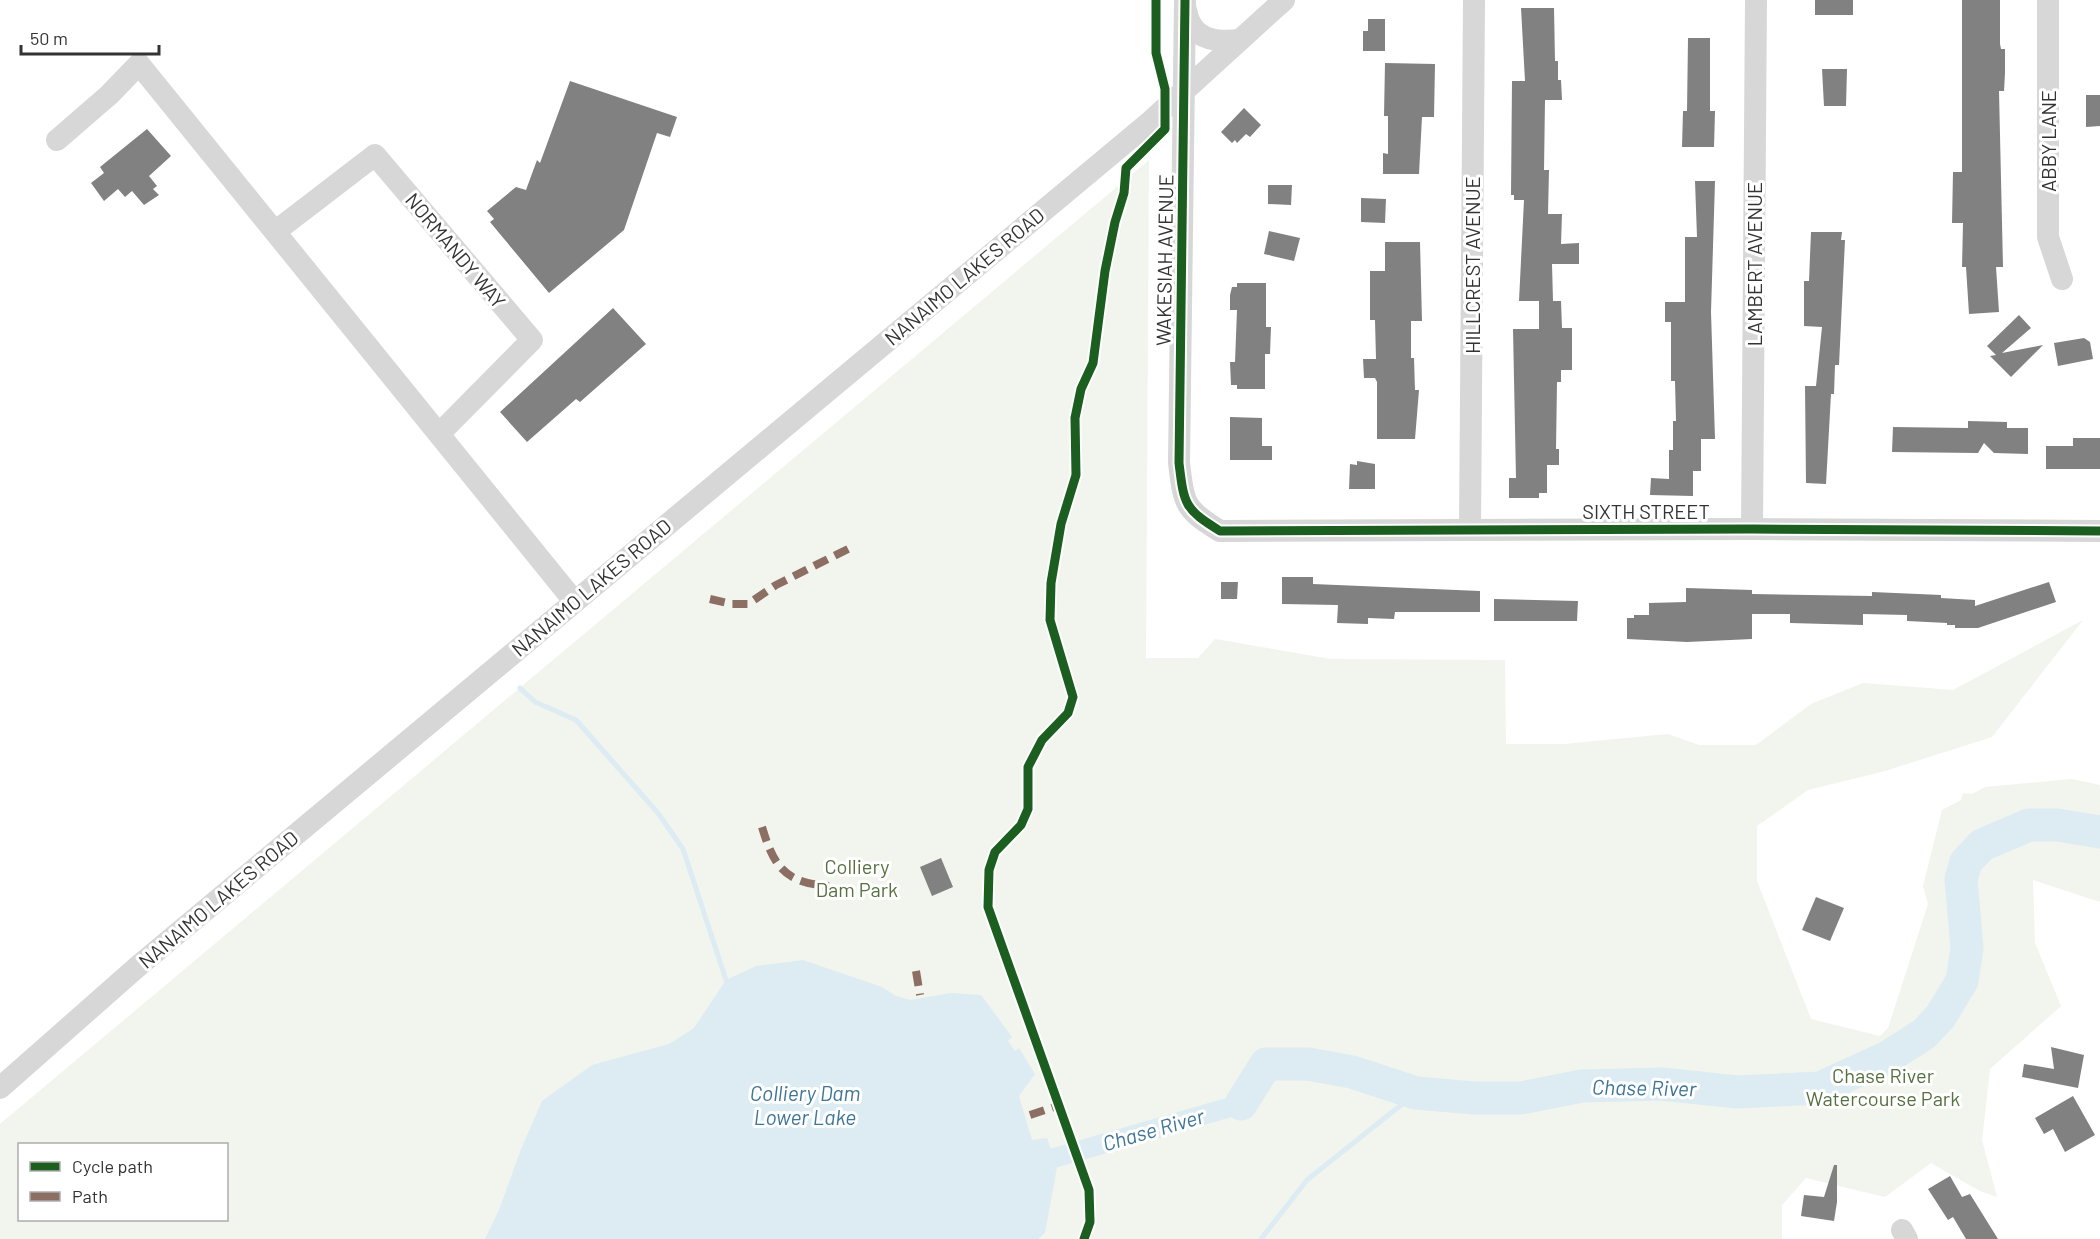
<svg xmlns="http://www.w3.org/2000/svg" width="2100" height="1239" font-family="Barlow,sans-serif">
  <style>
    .green { fill: #f1f5ed; fill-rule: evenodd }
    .water { fill: #ddebf3 }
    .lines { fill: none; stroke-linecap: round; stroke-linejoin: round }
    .stream { stroke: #ddebf3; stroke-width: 5 }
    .canal { stroke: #ddebf3; stroke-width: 20 }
    .river { stroke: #ddebf3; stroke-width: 33 }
    .building { fill: #818181 }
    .minor { stroke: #d7d7d7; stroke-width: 22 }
    .quiet { stroke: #8d6e63; stroke-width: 8; stroke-dasharray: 15 8; stroke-linecap: butt }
    .cycleway-casing { stroke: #fff; stroke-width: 13 }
    .cycleway { stroke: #1b5e20; stroke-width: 9 }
    .labels { text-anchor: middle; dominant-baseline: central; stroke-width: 6; stroke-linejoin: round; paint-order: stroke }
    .street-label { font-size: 20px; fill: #333; stroke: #fff }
    .park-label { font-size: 20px; fill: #56703f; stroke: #fff }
    .water-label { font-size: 21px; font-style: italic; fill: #3f7597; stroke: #fff }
  </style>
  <rect width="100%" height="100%" fill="#fff"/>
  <!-- green -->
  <path class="green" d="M 1149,160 L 1146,658 L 1198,658 L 1215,639 L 1331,659 L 1505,660 L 1506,744 L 1564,744 L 1668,734 L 1699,745 L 1756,745 L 1811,704 L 1863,683 L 1953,690 L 2083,620 L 1992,737 L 1885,771 L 1808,790 L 1757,826 L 1757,881 L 1811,1019 L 1880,1036 L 1888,1028 L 1928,904 L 1923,886 L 1942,810 L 1961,800 L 1963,793 L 1972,794 L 1985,787 L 2072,779 L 2100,785 L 2100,902 L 2033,880 L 2035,943 L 2061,1006 L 1990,1069 L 1982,1140 L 1997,1197 L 1980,1191 L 1931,1163 L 1885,1197 L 1806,1178 L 1782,1205 L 1782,1239 L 0,1239 L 0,1124 ZM 20,1144 L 226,1144 L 226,1220 L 20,1220 Z"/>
  <!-- water -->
  <path class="water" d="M 803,960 L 882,987 L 896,996 L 910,1000 L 951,993 L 981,995 L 1012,1037 L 1008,1041 L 1015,1051 L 1019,1048 L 1035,1074 L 1019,1096 L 1032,1140 L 1047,1138 L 1057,1167 L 1045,1233 L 1038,1239 L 485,1239 L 499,1210 L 521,1149 L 542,1101 L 592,1065 L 669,1044 L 694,1028 L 726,980 L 756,966 Z"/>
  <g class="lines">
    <!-- stream -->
    <g class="stream">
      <path d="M 520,688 L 535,702 L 576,720 L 658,813 L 683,849 L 726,980"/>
      <path d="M 1261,1239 L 1307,1180 L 1416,1093"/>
    </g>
    <!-- canal -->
    <path class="canal" d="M 1054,1158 L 1241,1104"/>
    <!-- river -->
    <path class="river" d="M 1241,1104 L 1266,1064 L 1308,1064 L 1352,1072 L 1416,1093 L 1474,1098 L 1521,1098 L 1582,1086 L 1662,1084 L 1737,1092 L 1820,1088 L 1888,1057 L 1924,1034 L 1940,1017 L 1962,981 L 1967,948 L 1961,879 L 1966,862 L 1982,845 L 2029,825 L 2057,825 L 2100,832"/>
  </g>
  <!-- building -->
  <g class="building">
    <rect x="1815" y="0" width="38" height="15"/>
    <path d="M 1962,0 L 2000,0 L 2000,44 L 2001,49 L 2005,49 L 2005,73 L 2004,91 L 1999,91 L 2003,267 L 1996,267 L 1999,312 L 1969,314 L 1966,267 L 1962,267 L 1963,223 L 1952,223 L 1953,172 L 1962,172 Z"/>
    <path d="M 1521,8 L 1554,8 L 1555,61 L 1558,61 L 1558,80 L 1561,80 L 1562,100 L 1545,100 L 1544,170 L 1549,170 L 1548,214 L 1562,214 L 1561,244 L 1579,243 L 1579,264 L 1552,264 L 1553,301 L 1561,301 L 1562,328 L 1572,328 L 1572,370 L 1561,370 L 1561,382 L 1557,382 L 1556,449 L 1559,449 L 1559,465 L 1547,465 L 1547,493 L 1539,493 L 1539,498 L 1509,498 L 1509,478 L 1516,478 L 1513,329 L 1539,329 L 1539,301 L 1519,301 L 1524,200 L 1514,200 L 1514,195 L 1511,195 L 1512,81 L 1525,81 Z"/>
    <path d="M 1368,19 L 1385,19 L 1385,51 L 1363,51 L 1363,31 L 1368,31 Z"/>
    <path d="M 1688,38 L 1710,38 L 1710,111 L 1715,111 L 1714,147 L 1682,147 L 1683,111 L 1687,111 Z"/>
    <path d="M 1385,63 L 1435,64 L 1434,117 L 1422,117 L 1419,174 L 1383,174 L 1383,153 L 1388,154 L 1388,116 L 1384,116 Z"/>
    <path d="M 1822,69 L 1847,69 L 1846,106 L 1824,106 Z"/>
    <path d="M 570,81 L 677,117 L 670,137 L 657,133 L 624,230 L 549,293 L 490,222 L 494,219 L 487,211 L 516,187 L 526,190 L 537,160 L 540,163 Z"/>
    <path d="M 2086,95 L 2100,95 L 2100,126 L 2086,127 Z"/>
    <path d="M 1244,108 L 1261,125 L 1250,137 L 1246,134 L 1237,143 L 1235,140 L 1232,143 L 1221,132 Z"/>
    <path d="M 147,129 L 171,156 L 149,176 L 157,186 L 153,189 L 159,195 L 144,205 L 132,191 L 125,197 L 118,189 L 104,201 L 91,183 L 104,173 L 100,167 Z"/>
    <path d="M 1695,181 L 1715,181 L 1711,312 L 1715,439 L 1701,439 L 1701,471 L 1693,471 L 1693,496 L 1650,495 L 1651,478 L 1669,479 L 1669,450 L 1673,450 L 1673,421 L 1676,421 L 1675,381 L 1671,381 L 1671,322 L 1665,322 L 1665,302 L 1685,302 L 1685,237 L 1697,237 Z"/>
    <path d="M 1268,185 L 1292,185 L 1291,205 L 1268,204 Z"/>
    <path d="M 1361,198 L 1386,199 L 1385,223 L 1361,222 Z"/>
    <path d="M 1269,231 L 1300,238 L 1294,261 L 1264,254 Z"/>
    <path d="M 1811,232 L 1842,232 L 1841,240 L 1845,240 L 1839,365 L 1835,365 L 1834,394 L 1831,394 L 1826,484 L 1806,483 L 1805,386 L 1816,386 L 1822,327 L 1804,326 L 1804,281 L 1809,281 Z"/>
    <path d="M 1385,242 L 1420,242 L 1422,321 L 1411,321 L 1411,358 L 1414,358 L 1415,390 L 1419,390 L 1415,439 L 1377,439 L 1377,382 L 1375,378 L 1364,378 L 1363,359 L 1376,359 L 1375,320 L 1370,320 L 1370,271 L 1385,271 Z"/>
    <path d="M 1237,283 L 1266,283 L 1266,327 L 1271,327 L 1270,354 L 1265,354 L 1265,389 L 1237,389 L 1237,385 L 1231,385 L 1230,362 L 1235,362 L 1237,310 L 1230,310 L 1230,295 L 1232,287 L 1237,287 Z"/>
    <path d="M 613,308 L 646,344 L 580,402 L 576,399 L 527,442 L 500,412 Z"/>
    <path d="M 2019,315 L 2031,328 L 2002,353 L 2043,345 L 2011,377 L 1990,356 L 1996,355 L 1987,346 Z"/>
    <path d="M 2084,338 L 2090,342 L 2093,359 L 2058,366 L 2054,343 Z"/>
    <path d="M 1230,417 L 1262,418 L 1262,446 L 1272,446 L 1272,460 L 1230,460 Z"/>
    <path d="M 1968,421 L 2007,422 L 2007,428 L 2028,428 L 2028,454 L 1994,453 L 1984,443 L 1978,453 L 1892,452 L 1893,427 L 1968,428 Z"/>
    <path d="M 2073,438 L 2100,438 L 2100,469 L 2046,469 L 2046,446 L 2073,446 Z"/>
    <path d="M 1357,461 L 1375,464 L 1375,489 L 1349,489 L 1350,464 L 1357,465 Z"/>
    <path d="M 1282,577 L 1313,577 L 1313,584 L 1480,591 L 1480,612 L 1395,612 L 1394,619 L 1368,618 L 1368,624 L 1337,623 L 1338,605 L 1282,604 Z"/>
    <path d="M 1221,582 L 1238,582 L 1237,599 L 1221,599 Z"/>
    <path d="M 2049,582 L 2056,602 L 1978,628 L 1955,628 L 1955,625 L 1947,625 L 1947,623 L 1907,621 L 1907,615 L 1863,614 L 1863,625 L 1790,623 L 1790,614 L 1752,614 L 1752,639 L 1687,642 L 1627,639 L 1627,618 L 1634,618 L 1634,615 L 1649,615 L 1649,603 L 1686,602 L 1686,588 L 1752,590 L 1752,594 L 1872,596 L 1872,592 L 1941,595 L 1941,598 L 1975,600 L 1975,606 Z"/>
    <path d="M 1494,599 L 1578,601 L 1577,621 L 1494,621 Z"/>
    <path d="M 941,858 L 953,887 L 932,896 L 920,867 Z"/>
    <path d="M 1816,897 L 1844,908 L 1830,941 L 1802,930 Z"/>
    <path d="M 2051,1047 L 2084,1055 L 2078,1088 L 2022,1077 L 2024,1064 L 2054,1069 Z"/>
    <path d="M 2073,1096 L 2095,1135 L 2065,1152 L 2053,1129 L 2044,1134 L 2035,1118 Z"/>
    <path d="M 1834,1165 L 1837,1165 L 1837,1202 L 1834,1221 L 1801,1216 L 1804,1195 L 1824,1197 Z"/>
    <path d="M 1950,1176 L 1962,1197 L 1970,1194 L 1998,1239 L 1966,1239 L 1953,1217 L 1948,1220 L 1928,1189 Z"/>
  </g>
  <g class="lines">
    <!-- minor -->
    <g class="minor">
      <path d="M 1185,0 L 1179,463 C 1184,504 1184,509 1220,531 L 1752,529 L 2100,531"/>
      <path d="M 2048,0 L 2048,237 L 2062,279"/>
      <path d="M 1186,10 C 1191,39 1214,43 1240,40"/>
      <path d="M 57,140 L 109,95 L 139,64 L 574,601"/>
      <path d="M 276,231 L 375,155 L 532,340 L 439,434"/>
      <path d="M 1470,529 L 1474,0"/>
      <path d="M 1752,529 L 1756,0"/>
      <path d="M 0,1088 L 136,968 L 1151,121 L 1284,0"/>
      <path d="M 1902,1230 L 1907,1239"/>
    </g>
    <!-- quiet -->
    <g class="quiet">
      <path d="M 710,599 L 732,604 L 748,604 L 776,585 L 850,548"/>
      <path d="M 762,827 C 774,867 785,883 829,886"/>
      <path d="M 916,971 L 920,995"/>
      <path d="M 1030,1115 L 1060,1105"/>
    </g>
    <!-- cycleway casing -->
    <g class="cycleway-casing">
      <g id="cycleway">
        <path d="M 1185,0 L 1179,463 C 1184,504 1184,509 1220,531 L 1752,529 L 2100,531"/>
        <path d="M 1084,1239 L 1090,1222 L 1089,1190 L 988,907 L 989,870 L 995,852 L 1021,825 L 1028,809 L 1028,767 L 1042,740 L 1068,713 L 1073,697 L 1050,620 L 1051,583 L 1061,524 L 1076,475 L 1075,418 L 1081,389 L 1093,363 L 1105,271 L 1115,222 L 1124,193 L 1126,168 L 1165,129 L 1165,89 L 1156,53 L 1156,0"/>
      </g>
    </g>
    <!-- cycleway -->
    <use href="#cycleway" class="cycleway"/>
  </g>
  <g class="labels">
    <!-- street labels -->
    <g class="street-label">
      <text transform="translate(2048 141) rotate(-90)">ABBY LANE</text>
      <text transform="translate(456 250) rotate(50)">NORMANDY WAY</text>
      <text transform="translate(1164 260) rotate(-89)">WAKESIAH AVENUE</text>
      <text transform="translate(1754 264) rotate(-90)">LAMBERT AVENUE</text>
      <text transform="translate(1472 265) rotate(-90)">HILLCREST AVENUE</text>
      <text transform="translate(964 276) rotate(-40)">NANAIMO LAKES ROAD</text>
      <text x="1646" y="511">SIXTH STREET</text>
      <text transform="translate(591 587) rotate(-40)">NANAIMO LAKES ROAD</text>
      <text transform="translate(218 899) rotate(-40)">NANAIMO LAKES ROAD</text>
    </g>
    <!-- park labels -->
    <g class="park-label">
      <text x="857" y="866">Colliery<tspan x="857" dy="23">Dam Park</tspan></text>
      <text x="1883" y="1075">Chase River<tspan x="1883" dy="23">Watercourse Park</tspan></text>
    </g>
    <!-- water labels -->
    <g class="water-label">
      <text transform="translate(1644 1087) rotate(1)">Chase River</text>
      <text x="805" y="1092">Colliery Dam<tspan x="805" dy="24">Lower Lake</tspan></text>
      <text transform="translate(1153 1129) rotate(-16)">Chase River</text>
    </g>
  </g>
  <!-- legend -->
  <rect x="18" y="1143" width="210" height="78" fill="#ffffff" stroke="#adadad" stroke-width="1.5"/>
  <rect x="30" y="1162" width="30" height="9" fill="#1b5e20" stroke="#adadad" stroke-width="1.5"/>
  <text x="72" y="1173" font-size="18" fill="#333333">Cycle path</text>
  <rect x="30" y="1192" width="30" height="9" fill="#8d6e63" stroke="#adadad" stroke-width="1.5"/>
  <text x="72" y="1203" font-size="18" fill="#333333">Path</text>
  <!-- scale -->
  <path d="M21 45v9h138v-9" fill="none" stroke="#333333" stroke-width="3"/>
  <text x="30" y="45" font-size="18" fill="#333333" stroke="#ffffff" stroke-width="4.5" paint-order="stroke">50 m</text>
</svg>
